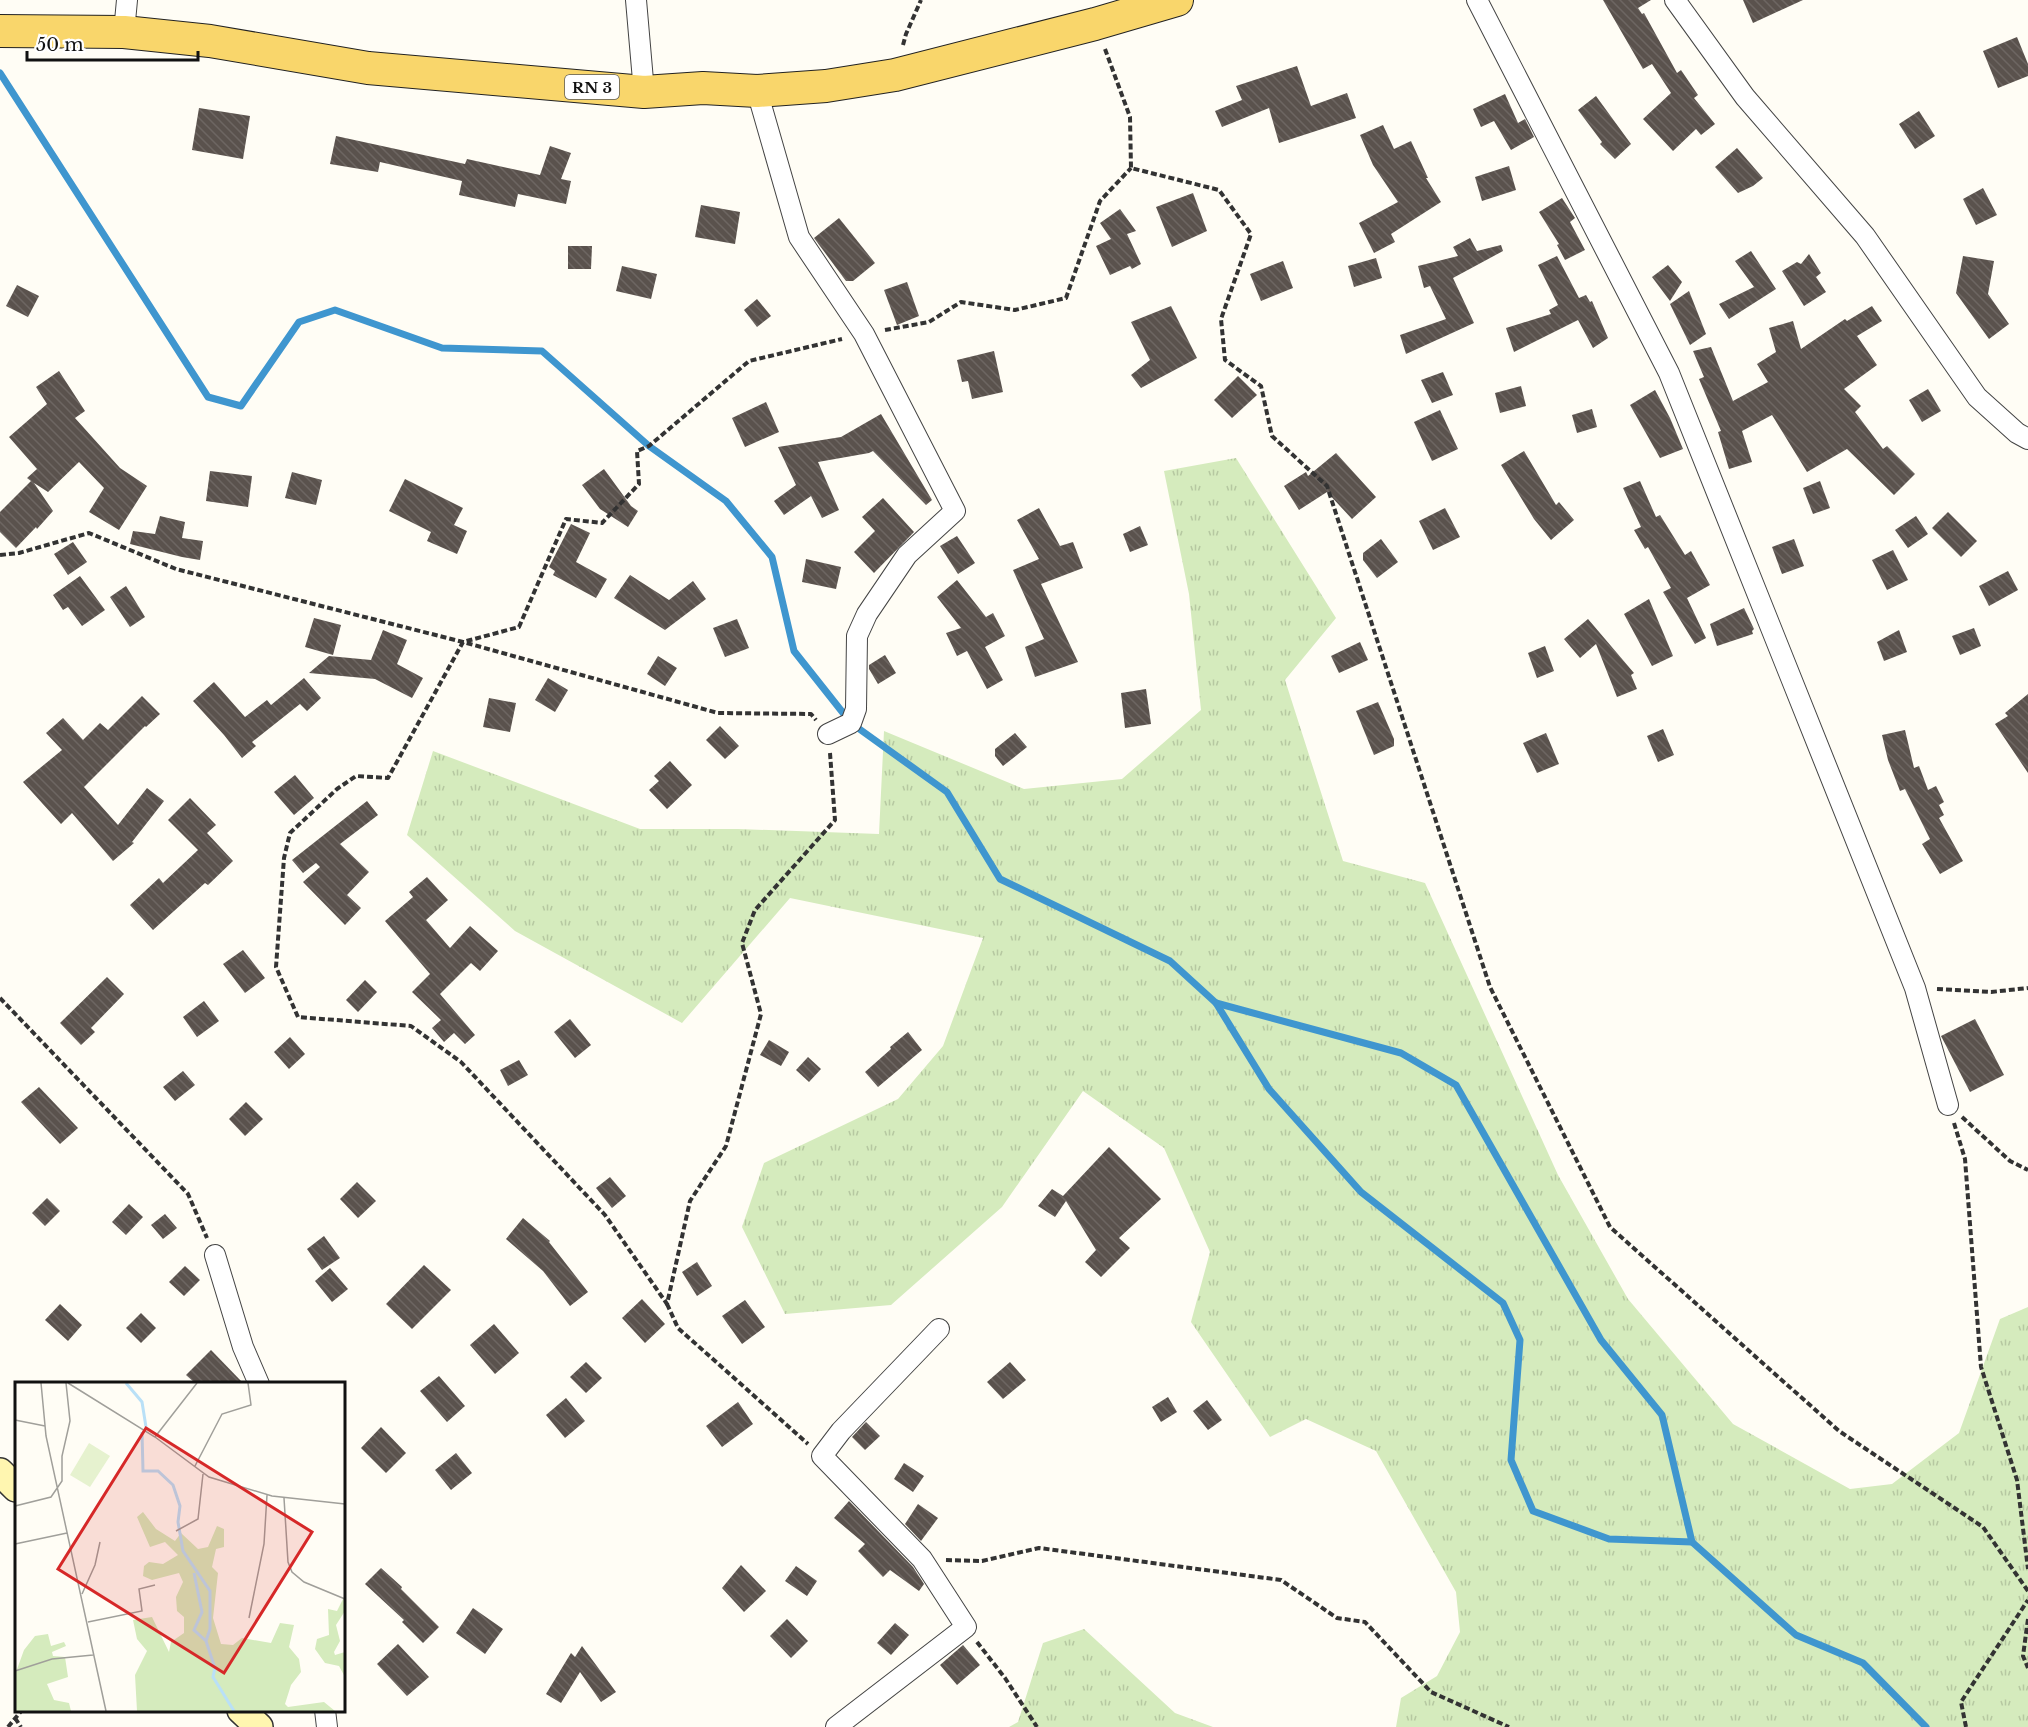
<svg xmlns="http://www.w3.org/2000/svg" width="2028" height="1727" font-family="'Libre Baskerville',serif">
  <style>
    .grass { fill: url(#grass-tufts) }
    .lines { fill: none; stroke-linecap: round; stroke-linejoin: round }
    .stream { stroke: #3f96cf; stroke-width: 7 }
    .building { fill: url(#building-back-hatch) }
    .minor-casing { stroke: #444; stroke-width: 22 }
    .secondary-casing { stroke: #333; stroke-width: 30 }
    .primary-casing { stroke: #222; stroke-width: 34 }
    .path { stroke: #333; stroke-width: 4; stroke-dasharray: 6 3; stroke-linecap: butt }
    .minor { stroke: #fff; stroke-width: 20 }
    .secondary { stroke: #fff6b0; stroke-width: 27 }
    .primary { stroke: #f9d66b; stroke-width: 32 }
    .labels { text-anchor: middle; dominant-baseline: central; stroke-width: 6; stroke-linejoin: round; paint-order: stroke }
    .shield { fill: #fff; stroke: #585858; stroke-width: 1.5 }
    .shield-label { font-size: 15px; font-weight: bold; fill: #111 }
    .inset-river { fill: none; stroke: #b9e0f7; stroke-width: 3 }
    .inset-road { fill: none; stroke: #a09f9a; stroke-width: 1.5 }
    .view { fill: #d62828; fill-opacity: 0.15; stroke: #d62828; stroke-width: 3 }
    .inset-edge { fill: none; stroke: #111; stroke-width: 3 }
  </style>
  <defs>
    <pattern id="grass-tufts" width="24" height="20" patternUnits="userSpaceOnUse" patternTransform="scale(1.5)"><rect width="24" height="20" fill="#d5ebbd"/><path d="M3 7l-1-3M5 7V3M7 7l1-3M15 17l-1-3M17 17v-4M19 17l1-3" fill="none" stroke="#b6c8a1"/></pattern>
    <pattern id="building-back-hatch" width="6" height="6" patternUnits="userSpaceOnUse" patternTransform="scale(1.5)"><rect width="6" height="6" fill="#5a524d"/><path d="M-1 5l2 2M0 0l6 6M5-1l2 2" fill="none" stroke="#6d6662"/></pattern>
  </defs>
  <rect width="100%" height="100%" fill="#fffdf5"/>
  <!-- grass -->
  <g class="grass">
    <path d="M 1236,458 L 1336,618 L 1285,680 L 1343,861 L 1425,883 L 1558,1175 L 1628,1299 L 1733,1424 L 1850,1489 L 1892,1484 L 1959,1433 L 2000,1319 L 2028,1307 L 2028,1727 L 1396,1727 L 1401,1698 L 1437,1676 L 1460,1632 L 1456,1592 L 1376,1451 L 1306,1419 L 1270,1437 L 1191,1322 L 1210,1252 L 1164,1148 L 1083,1091 L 1002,1207 L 891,1305 L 785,1314 L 742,1227 L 764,1163 L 898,1099 L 943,1046 L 983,938 L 790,898 L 682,1023 L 515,931 L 407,835 L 433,751 L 640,829 L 738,829 L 879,834 L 884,731 L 1024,789 L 1122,779 L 1201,710 L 1189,594 L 1164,471 Z"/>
    <path d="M 1084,1629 L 1175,1713 L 1213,1727 L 1009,1727 L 1018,1722 L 1043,1643 Z"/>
  </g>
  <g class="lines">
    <!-- stream -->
    <g class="stream">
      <path d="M 0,73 L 208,397 L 241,406 L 299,322 L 335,310 L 442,348 L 542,351 L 649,446 L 726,501 L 772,557 L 794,651 L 851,723 L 947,792 L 1000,879 L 1170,961 L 1216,1003 L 1401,1053 L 1456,1085 L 1601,1340 L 1662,1415 L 1692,1542 L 1796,1635 L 1863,1663 L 1926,1727"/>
      <path d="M 1216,1003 L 1269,1089 L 1361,1192 L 1503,1303 L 1520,1340 L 1511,1460 L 1533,1511 L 1609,1539 L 1692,1542"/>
    </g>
  </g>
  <!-- building -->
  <g class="building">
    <path d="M 1603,0 L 1651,0 L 1638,8 L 1642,14 L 1644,13 L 1677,73 L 1681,70 L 1698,95 L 1694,98 L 1715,124 L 1701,135 L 1696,129 L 1673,151 L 1643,119 L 1671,93 L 1652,64 L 1643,69 Z"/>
    <path d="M 1743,0 L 1803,0 L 1753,23 Z"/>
    <path d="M 2017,37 L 2028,64 L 2028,76 L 1998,88 L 1983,51 Z"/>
    <path d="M 1297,66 L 1311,106 L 1347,93 L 1356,118 L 1279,143 L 1269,108 L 1222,127 L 1215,111 L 1242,100 L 1236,86 Z"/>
    <path d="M 1505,94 L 1518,123 L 1525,119 L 1534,137 L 1511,150 L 1494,121 L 1481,127 L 1473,109 Z"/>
    <path d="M 1596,96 L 1631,144 L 1615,159 L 1600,144 L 1602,142 L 1578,110 Z"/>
    <path d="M 199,108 L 250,116 L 243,159 L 192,150 Z"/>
    <path d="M 1919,111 L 1935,136 L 1915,149 L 1899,124 Z"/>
    <path d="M 1383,125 L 1394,149 L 1411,141 L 1428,178 L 1426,178 L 1441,202 L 1391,234 L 1395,242 L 1374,253 L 1359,223 L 1398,202 L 1373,165 L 1360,135 Z"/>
    <path d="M 336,136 L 465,164 L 467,159 L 540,175 L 550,146 L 571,153 L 561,179 L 571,181 L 566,204 L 518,194 L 515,207 L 459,195 L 462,181 L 380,162 L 378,172 L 330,164 Z"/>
    <path d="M 1737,148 L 1763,178 L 1753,186 L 1738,193 L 1715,167 Z"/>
    <path d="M 1509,166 L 1516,190 L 1482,201 L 1475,177 Z"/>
    <path d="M 1983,188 L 1997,215 L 1976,225 L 1963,199 Z"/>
    <path d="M 1193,193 L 1207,231 L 1172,247 L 1156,207 Z"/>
    <path d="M 1562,198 L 1575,218 L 1570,222 L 1585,250 L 1565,260 L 1557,245 L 1559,244 L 1539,212 Z"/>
    <path d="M 701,205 L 740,212 L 735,244 L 695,237 Z"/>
    <path d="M 1120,209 L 1136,231 L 1127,234 L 1141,264 L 1132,269 L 1130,266 L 1110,275 L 1096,246 L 1111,239 L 1100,223 Z"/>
    <path d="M 839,218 L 875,263 L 853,281 L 846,281 L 814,238 Z"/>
    <path d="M 1470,238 L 1477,251 L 1501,245 L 1503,251 L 1453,278 L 1474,323 L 1406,354 L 1400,335 L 1446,319 L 1430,286 L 1424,288 L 1418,266 L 1458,256 L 1453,247 Z"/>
    <path d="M 568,246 L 592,246 L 591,269 L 568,269 Z"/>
    <path d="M 1751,251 L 1776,289 L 1729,319 L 1719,304 L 1754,287 L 1735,261 Z"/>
    <path d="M 1809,254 L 1821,273 L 1816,277 L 1826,292 L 1804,306 L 1782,271 L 1797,262 L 1801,264 Z"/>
    <path d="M 1557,256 L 1579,298 L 1586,295 L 1590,302 L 1592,301 L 1608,338 L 1593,348 L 1578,320 L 1514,352 L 1506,328 L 1551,314 L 1549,310 L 1558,305 L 1538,265 Z"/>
    <path d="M 1963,256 L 1994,261 L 1988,294 L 2009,324 L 1989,339 L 1956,293 Z"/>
    <path d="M 1376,258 L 1382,278 L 1354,287 L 1348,266 Z"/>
    <path d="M 1283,261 L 1293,288 L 1261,301 L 1250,274 Z"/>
    <path d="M 1668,265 L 1682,282 L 1670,301 L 1652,277 Z"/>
    <path d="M 622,266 L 657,274 L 651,299 L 616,291 Z"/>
    <path d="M 907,282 L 919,316 L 897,325 L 884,290 Z"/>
    <path d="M 17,285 L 39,296 L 28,317 L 6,306 Z"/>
    <path d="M 1689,291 L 1706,334 L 1690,345 L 1670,304 Z"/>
    <path d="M 757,299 L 771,316 L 757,327 L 744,310 Z"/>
    <path d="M 1171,306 L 1197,358 L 1141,388 L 1131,375 L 1150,360 L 1131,322 Z"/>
    <path d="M 1872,306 L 1882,321 L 1857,336 L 1877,365 L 1844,389 L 1861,406 L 1855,412 L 1883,449 L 1887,446 L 1915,474 L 1894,495 L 1847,449 L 1807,472 L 1772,415 L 1742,431 L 1752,462 L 1729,469 L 1718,432 L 1721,431 L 1699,379 L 1704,377 L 1693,351 L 1711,347 L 1733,401 L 1768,382 L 1757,364 L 1776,352 L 1769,328 L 1793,321 L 1801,349 L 1845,319 L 1847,321 Z"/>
    <path d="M 994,351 L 1003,392 L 972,399 L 968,381 L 962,382 L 957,360 Z"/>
    <path d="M 59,371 L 85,411 L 75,418 L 120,468 L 147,486 L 119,530 L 89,512 L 104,488 L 79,462 L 48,492 L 34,483 L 53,511 L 37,529 L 36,527 L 16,548 L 0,532 L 0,512 L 31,481 L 27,478 L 37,469 L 9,437 L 47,404 L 36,387 Z"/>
    <path d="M 1443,372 L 1453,395 L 1432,403 L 1421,380 Z"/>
    <path d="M 1238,376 L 1257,395 L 1232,418 L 1214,400 Z"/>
    <path d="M 1521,386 L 1526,406 L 1500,413 L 1495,393 Z"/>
    <path d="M 1928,389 L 1941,411 L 1922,422 L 1909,400 Z"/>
    <path d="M 1655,390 L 1670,418 L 1683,449 L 1660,458 L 1630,405 Z"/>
    <path d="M 766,402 L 779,432 L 745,447 L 732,418 Z"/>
    <path d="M 1592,409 L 1597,427 L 1577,433 L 1572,415 Z"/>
    <path d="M 1440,410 L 1458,449 L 1432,461 L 1414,422 Z"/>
    <path d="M 881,414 L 932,500 L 926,505 L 873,451 L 869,453 L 818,462 L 839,510 L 822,518 L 811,496 L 784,515 L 774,501 L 796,485 L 778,447 L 841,437 Z"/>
    <path d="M 1524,451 L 1556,505 L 1559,502 L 1574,520 L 1551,540 L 1534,519 L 1501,465 Z"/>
    <path d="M 1336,453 L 1376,497 L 1352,519 L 1327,492 L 1299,510 L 1284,486 L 1306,472 L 1308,476 Z"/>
    <path d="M 604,469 L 631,506 L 638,511 L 628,527 L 600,509 L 582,485 Z"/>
    <path d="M 210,471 L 252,476 L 248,507 L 206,501 Z"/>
    <path d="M 292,472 L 322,480 L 316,505 L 285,498 Z"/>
    <path d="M 405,479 L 463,508 L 454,525 L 467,531 L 457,554 L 427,541 L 431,532 L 389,511 Z"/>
    <path d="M 1640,481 L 1656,517 L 1660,515 L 1685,555 L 1691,551 L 1710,585 L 1687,598 L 1706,638 L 1695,644 L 1663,592 L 1671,588 L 1648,547 L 1645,549 L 1634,530 L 1641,527 L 1623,488 Z"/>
    <path d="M 1820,481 L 1830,508 L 1813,514 L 1803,488 Z"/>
    <path d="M 883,498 L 914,532 L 874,573 L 854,552 L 875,531 L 862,517 Z"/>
    <path d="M 1039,508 L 1060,546 L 1073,542 L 1083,568 L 1041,584 L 1078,662 L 1035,677 L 1025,647 L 1044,639 L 1013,570 L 1039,559 L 1017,520 Z"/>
    <path d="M 1445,508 L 1460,537 L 1433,550 L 1419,521 Z"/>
    <path d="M 1948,512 L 1977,541 L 1961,557 L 1932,528 Z"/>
    <path d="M 160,516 L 185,522 L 182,538 L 203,541 L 200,560 L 182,557 L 130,544 L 133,531 L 155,534 Z"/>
    <path d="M 1916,516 L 1928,534 L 1908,548 L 1895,530 Z"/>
    <path d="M 571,524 L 590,533 L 576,562 L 607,579 L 596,598 L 553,575 L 555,571 L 549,567 Z"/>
    <path d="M 1140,526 L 1148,545 L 1130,552 L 1123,534 Z"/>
    <path d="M 957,536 L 975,563 L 958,574 L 940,546 Z"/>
    <path d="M 1381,539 L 1398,562 L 1377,578 L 1363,560 L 1363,553 Z"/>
    <path d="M 1794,539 L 1804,566 L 1782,574 L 1772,547 Z"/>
    <path d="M 73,542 L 87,562 L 68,575 L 54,554 Z"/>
    <path d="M 1893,550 L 1908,580 L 1887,590 L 1872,560 Z"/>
    <path d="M 806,559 L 841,567 L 836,589 L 802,582 Z"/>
    <path d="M 2008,571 L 2018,590 L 1989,606 L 1979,586 Z"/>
    <path d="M 630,575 L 669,600 L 693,581 L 706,599 L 665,630 L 614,598 Z"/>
    <path d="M 80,576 L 105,610 L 82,626 L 68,607 L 63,610 L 53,595 Z"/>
    <path d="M 957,580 L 986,617 L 993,613 L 1005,636 L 985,647 L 1003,680 L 987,689 L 967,651 L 957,656 L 946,633 L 961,628 L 937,597 Z"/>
    <path d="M 126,586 L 145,617 L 130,627 L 110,597 Z"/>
    <path d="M 1649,599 L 1673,656 L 1652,666 L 1624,614 Z"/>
    <path d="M 1744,608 L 1754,629 L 1752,631 L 1753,634 L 1717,646 L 1710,624 Z"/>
    <path d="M 314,618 L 341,625 L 333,655 L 305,647 Z"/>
    <path d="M 737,619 L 749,648 L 725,657 L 713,628 Z"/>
    <path d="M 1588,619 L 1634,673 L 1631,675 L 1637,689 L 1617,697 L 1596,644 L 1580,658 L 1564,639 Z"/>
    <path d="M 1974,628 L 1981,646 L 1960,655 L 1952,636 Z"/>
    <path d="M 383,630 L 407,640 L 397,664 L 423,678 L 412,698 L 375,679 L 309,673 L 329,656 L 371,660 Z"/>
    <path d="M 1899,630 L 1907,652 L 1884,661 L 1877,642 Z"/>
    <path d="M 1360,642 L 1368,660 L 1339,673 L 1331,656 Z"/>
    <path d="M 1545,646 L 1554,671 L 1537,678 L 1528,653 Z"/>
    <path d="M 885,655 L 896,673 L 878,684 L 869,669 L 869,665 Z"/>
    <path d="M 658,656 L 677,668 L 665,686 L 647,674 Z"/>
    <path d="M 304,678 L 321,698 L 307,711 L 300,704 L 252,742 L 256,746 L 242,758 L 224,735 L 193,701 L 214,682 L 245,717 L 267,700 L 271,705 Z"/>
    <path d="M 548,678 L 568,690 L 555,712 L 535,700 Z"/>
    <path d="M 1146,689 L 1151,724 L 1125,728 L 1121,693 Z"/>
    <path d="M 2028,694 L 2028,773 L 1995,724 L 2008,716 L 2005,713 Z"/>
    <path d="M 142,696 L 160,714 L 146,727 L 145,726 L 84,787 L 118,825 L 147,788 L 164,801 L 132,842 L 134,843 L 113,861 L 72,813 L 61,824 L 23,782 L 62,750 L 46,733 L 63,718 L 83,740 L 100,723 L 108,730 Z"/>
    <path d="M 489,698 L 516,703 L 510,732 L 483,727 Z"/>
    <path d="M 1378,702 L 1394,739 L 1394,746 L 1374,755 L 1356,711 Z"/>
    <path d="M 720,726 L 739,746 L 725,759 L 706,740 Z"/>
    <path d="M 1663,729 L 1674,755 L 1658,762 L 1647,736 Z"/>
    <path d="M 1905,730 L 1914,768 L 1919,766 L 1928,790 L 1936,786 L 1944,802 L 1939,805 L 1944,815 L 1939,818 L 1963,861 L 1940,874 L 1922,844 L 1930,839 L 1905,789 L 1900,791 L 1888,760 L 1882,735 Z"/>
    <path d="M 1015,733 L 1027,747 L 1003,766 L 995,756 L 995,749 Z"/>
    <path d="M 1546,733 L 1559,764 L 1537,773 L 1523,743 Z"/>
    <path d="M 670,761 L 692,785 L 667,809 L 649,790 L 659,781 L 654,776 Z"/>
    <path d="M 295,775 L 314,798 L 294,815 L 274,792 Z"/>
    <path d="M 190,798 L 216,825 L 207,833 L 233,861 L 208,885 L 205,883 L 153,930 L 130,905 L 159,878 L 163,883 L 198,850 L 168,820 Z"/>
    <path d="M 367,801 L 378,815 L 340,844 L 369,872 L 347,895 L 361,908 L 345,925 L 303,882 L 320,867 L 316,863 L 303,873 L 292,860 Z"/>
    <path d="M 427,877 L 448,900 L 426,920 L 450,948 L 470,926 L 498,951 L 480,971 L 471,963 L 440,994 L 475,1035 L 465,1044 L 454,1033 L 444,1042 L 432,1028 L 441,1020 L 412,992 L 430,974 L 385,921 L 413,897 L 409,892 Z"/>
    <path d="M 243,950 L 265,978 L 245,993 L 223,964 Z"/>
    <path d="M 107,977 L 124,994 L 91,1028 L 95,1032 L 81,1045 L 60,1023 Z"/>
    <path d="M 365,980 L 377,992 L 358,1012 L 346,1000 Z"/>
    <path d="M 204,1001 L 219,1021 L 197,1037 L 183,1017 Z"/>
    <path d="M 570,1019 L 591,1045 L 575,1058 L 554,1032 Z"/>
    <path d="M 1975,1019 L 2004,1075 L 1970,1092 L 1941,1036 Z"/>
    <path d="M 908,1032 L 922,1050 L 878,1087 L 865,1072 L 891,1049 L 890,1047 Z"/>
    <path d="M 290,1037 L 305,1054 L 289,1069 L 274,1052 Z"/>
    <path d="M 769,1040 L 789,1052 L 781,1066 L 760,1055 Z"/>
    <path d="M 808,1057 L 821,1069 L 809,1082 L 796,1070 Z"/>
    <path d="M 519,1060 L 528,1075 L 508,1086 L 500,1070 Z"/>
    <path d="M 183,1071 L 195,1085 L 175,1101 L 163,1087 Z"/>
    <path d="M 39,1087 L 78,1128 L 60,1144 L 21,1102 Z"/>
    <path d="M 246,1102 L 263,1119 L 245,1136 L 229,1119 Z"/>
    <path d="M 1109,1147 L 1161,1199 L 1119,1238 L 1130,1248 L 1101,1277 L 1085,1262 L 1096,1250 L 1066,1201 L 1055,1217 L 1038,1206 L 1052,1189 L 1063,1196 Z"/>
    <path d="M 610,1177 L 626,1196 L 612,1208 L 596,1188 Z"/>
    <path d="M 357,1182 L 376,1201 L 358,1218 L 340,1199 Z"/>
    <path d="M 47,1198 L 60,1211 L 45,1226 L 32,1213 Z"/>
    <path d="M 129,1204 L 143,1217 L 126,1235 L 112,1222 Z"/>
    <path d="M 165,1214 L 177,1228 L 163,1239 L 151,1225 Z"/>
    <path d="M 523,1218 L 550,1241 L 549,1242 L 588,1292 L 570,1306 L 543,1271 L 506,1239 Z"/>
    <path d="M 324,1236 L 340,1258 L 322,1270 L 307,1249 Z"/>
    <path d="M 697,1262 L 712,1286 L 697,1296 L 682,1272 Z"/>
    <path d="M 424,1265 L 451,1290 L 412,1329 L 386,1304 Z"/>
    <path d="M 185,1266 L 200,1280 L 184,1296 L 169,1282 Z"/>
    <path d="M 330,1268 L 348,1289 L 332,1302 L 315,1281 Z"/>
    <path d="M 642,1299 L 665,1324 L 645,1343 L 622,1318 Z"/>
    <path d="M 745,1300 L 765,1327 L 742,1344 L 722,1316 Z"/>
    <path d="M 60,1304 L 82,1325 L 68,1341 L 45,1320 Z"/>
    <path d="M 141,1313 L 156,1328 L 141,1343 L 126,1328 Z"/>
    <path d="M 494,1324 L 519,1353 L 495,1374 L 470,1345 Z"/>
    <path d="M 211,1350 L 243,1383 L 195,1383 L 186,1375 Z"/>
    <path d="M 586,1362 L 602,1378 L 586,1393 L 570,1377 Z"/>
    <path d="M 1010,1362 L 1026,1380 L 1003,1399 L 987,1382 Z"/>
    <path d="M 439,1376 L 465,1406 L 447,1422 L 420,1391 Z"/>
    <path d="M 1168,1397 L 1177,1412 L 1161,1422 L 1152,1407 Z"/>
    <path d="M 566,1398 L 585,1421 L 565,1438 L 546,1415 Z"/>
    <path d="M 1207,1400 L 1222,1420 L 1208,1430 L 1193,1411 Z"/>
    <path d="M 738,1402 L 753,1424 L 722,1447 L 706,1426 Z"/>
    <path d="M 866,1422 L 880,1436 L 865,1450 L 852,1437 Z"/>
    <path d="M 381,1427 L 406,1453 L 386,1473 L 361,1448 Z"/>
    <path d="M 456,1453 L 472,1473 L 451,1490 L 435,1470 Z"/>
    <path d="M 904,1463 L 924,1476 L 913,1492 L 894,1479 Z"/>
    <path d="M 849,1501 L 913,1567 L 924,1584 L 919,1591 L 890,1570 L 883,1577 L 858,1551 L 865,1544 L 834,1518 Z"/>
    <path d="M 918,1504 L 938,1518 L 921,1541 L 905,1524 Z"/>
    <path d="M 741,1565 L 766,1591 L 744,1612 L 722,1588 Z"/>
    <path d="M 796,1566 L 817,1581 L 807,1596 L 785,1581 Z"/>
    <path d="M 381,1568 L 402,1587 L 401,1589 L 439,1627 L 423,1643 L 402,1622 L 404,1620 L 365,1584 Z"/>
    <path d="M 473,1608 L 503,1629 L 485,1654 L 456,1633 Z"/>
    <path d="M 787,1619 L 808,1641 L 791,1658 L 770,1636 Z"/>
    <path d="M 895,1623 L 909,1635 L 891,1655 L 877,1643 Z"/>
    <path d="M 398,1644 L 429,1677 L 407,1696 L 377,1664 Z"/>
    <path d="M 963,1645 L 980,1665 L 957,1685 L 940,1665 Z"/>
    <path d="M 582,1646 L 616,1692 L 601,1702 L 580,1672 L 561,1703 L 546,1694 L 571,1653 L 575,1657 Z"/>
  </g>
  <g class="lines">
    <!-- minor casing -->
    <g class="minor-casing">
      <g id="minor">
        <path d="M 636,0 L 644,92"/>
        <path d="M 1477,0 L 1669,373 L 1915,988 L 1948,1105"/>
        <path d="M 1675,0 L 1745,97 L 1865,236 L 1977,397 L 2017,433 L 2028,439"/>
        <path d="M 124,32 L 127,0"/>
        <path d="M 757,91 L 799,237 L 864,334 L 955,511 L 907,555 L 867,614 L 857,636 L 856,709 L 851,723 L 828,734"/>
        <path d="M 215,1255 L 243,1347 L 259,1384"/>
        <path d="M 325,1710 L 327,1727"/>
        <path d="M 836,1727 L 966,1627 L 922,1559 L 822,1456 L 841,1431 L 939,1329"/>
      </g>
    </g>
    <!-- secondary casing -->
    <g class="secondary-casing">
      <g id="secondary">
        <path d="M 0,1472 L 16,1488"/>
        <path d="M 241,1710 L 259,1727"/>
      </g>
    </g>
    <!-- primary casing -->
    <g class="primary-casing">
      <path id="primary" d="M 0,31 L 124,32 L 210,41 L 368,68 L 644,92 L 703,88 L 757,91 L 826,86 L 895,75 L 1095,24 L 1177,0"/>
    </g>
    <!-- path -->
    <g class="path">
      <path d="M 903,45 L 906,34 L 921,0"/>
      <path d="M 1105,49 L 1130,117 L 1131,168 L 1219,190 L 1251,234 L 1221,319 L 1225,360 L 1261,386 L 1272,436 L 1327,486 L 1490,987 L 1610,1227 L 1839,1431 L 1983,1527 L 2028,1591"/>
      <path d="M 885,330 L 929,322 L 961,302 L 1015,310 L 1066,298 L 1100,201 L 1131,168"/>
      <path d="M 0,555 L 19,553 L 89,533 L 176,569 L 463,642 L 718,713 L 811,714 L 816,720"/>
      <path d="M 830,753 L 835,820 L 755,910 L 742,943 L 761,1014 L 726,1146 L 690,1201 L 667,1304 L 605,1215 L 461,1062 L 411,1026 L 298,1017 L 276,967 L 284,858 L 290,833 L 337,789 L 356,776 L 388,778 L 463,642 L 519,627 L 566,519 L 602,523 L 639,484 L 637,451 L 649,446 L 749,361 L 842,339"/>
      <path d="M 1937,989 L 1991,992 L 2028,988"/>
      <path d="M 0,998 L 188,1194 L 207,1238"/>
      <path d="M 1962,1117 L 2010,1161 L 2028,1170"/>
      <path d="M 1954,1123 L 1965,1159 L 1981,1367 L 2017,1480 L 2028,1569"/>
      <path d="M 667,1304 L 678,1328 L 808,1444"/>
      <path d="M 946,1560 L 982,1561 L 1039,1548 L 1281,1580 L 1337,1618 L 1365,1622 L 1431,1692 L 1509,1727"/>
      <path d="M 2028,1619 L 2023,1656 L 2028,1668"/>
      <path d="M 977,1642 L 1005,1678 L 1037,1727"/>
      <path d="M 15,1718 L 21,1727"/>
      <path d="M 8,1727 L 22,1710"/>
      <path d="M 1966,1727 L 1961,1702 L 2028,1600"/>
    </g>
    <!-- minor -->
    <use href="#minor" class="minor"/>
    <!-- secondary -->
    <use href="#secondary" class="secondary"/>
    <!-- primary -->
    <use href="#primary" class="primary"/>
  </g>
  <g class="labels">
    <!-- shield labels -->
    <rect class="shield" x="565" y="75" width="54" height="24" rx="4.5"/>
    <g class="shield-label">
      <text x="592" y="87">RN 3</text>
    </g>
  </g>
  <!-- overview -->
  <g transform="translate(15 1382)">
    <rect width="330" height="330" fill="#fffdf5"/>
    <path d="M 128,130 L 141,147 L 160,159 L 166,151 L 183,167 L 193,165 L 202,144 L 209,147 L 209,165 L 201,167 L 197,185 L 203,191 L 198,236 L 206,262 L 218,263 L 227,256 L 256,261 L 265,241 L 279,243 L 274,265 L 284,277 L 286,290 L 276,303 L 270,322 L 273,325 L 309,320 L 320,329 L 122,329 L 120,293 L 132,269 L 122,257 L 118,238 L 137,235 L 154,270 L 156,260 L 169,251 L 169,235 L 162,229 L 161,215 L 168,200 L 164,191 L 137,198 L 128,194 L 129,184 L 134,180 L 148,182 L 163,173 L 150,160 L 135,165 L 122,135 ZM 330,213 L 330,229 L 321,243 L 325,259 L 319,270 L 320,273 L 330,270 L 330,295 L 324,284 L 310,281 L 300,267 L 302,257 L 314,253 L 313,227 L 322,229 ZM 33,252 L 36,264 L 49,260 L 51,264 L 37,270 L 38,274 L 50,275 L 53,295 L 32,302 L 39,318 L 54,321 L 56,329 L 0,329 L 1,290 L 9,268 L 20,254 Z" fill="#d5ebbd"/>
    <path d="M 74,61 L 95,74 L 75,105 L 55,93 Z" fill="#e6f2cf"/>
    <path class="inset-river" d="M 111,1 L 127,20 L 131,45M 127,50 L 128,89 L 143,89 L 158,103 L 165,124 L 163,140 L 168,169 L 195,209 L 195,247 L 191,259 L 200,286 L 198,295 L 219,329M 179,191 L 187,230 L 179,248 L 191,259"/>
    <path class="inset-road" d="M 26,1 L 31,54 L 91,329M 53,1 L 140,55 L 194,95 L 257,114 L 330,122M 0,38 L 30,44M 140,55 L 182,1M 180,84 L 207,32 L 236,23 L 233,1M 269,116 L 273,180 L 277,190 L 289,200 L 330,217M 0,124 L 36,115 L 47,99 L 47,74 L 55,39 L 51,1M 161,149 L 183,137 L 188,92M 0,162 L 52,151M 67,212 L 80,183 L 85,160M 234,236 L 249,162 L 252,113M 73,240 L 127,229 L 124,207 L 140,203M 0,289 L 37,277 L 78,273"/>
    <path class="view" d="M 131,46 L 297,150 L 209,291 L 43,187 Z"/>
    <rect width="330" height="330" class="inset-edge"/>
  </g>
  <!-- scale -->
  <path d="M27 51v9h171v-9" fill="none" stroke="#111111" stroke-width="3"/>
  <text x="36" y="51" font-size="18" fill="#111111" stroke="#ffffff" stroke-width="4.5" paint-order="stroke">50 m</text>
</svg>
